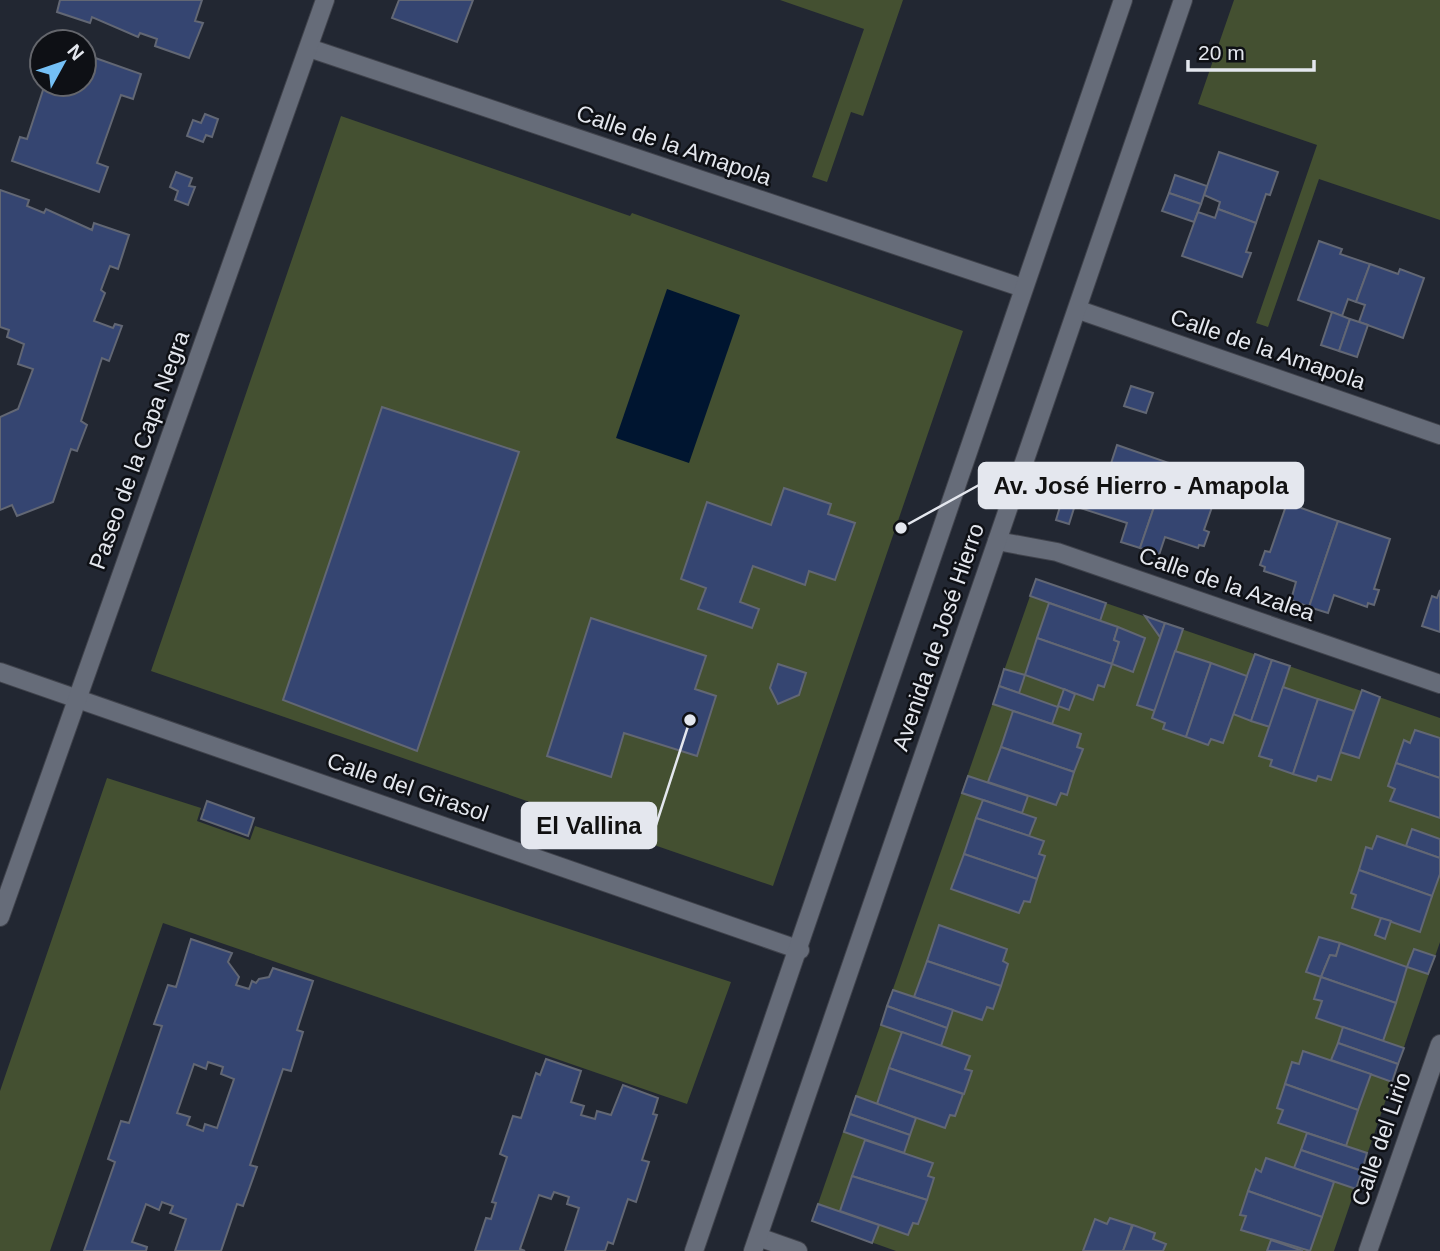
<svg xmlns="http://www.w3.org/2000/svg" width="1440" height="1251" font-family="Arial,sans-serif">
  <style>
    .green { fill: #445031 }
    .water { fill: #001530 }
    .building { fill: #354571; stroke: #626774; stroke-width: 2; fill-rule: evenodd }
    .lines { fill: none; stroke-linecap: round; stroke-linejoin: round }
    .street-casing { stroke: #40434c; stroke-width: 20 }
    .street { stroke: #666c79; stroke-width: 18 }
    .labels { text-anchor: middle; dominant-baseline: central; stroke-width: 5; stroke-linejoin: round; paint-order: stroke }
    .street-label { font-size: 23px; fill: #e4e7ee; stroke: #0e1015 }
    .leader { fill: none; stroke: #e4e7ee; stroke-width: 2.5 }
    .callout-dot { fill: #e4e7ee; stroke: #0e1015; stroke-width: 2.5 }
    .callout { fill: #e4e7ee; stroke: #e4e7ee; stroke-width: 2.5 }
    .callout-label { font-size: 24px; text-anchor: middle; font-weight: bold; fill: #111 }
  </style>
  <rect width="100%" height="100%" fill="#222732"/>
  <!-- green -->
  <g class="green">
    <path d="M 780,0 L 903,0 L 863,116 L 851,112 L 827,182 L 812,177 L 864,29 Z"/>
    <path d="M 1234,0 L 1440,0 L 1440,220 L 1319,179 L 1268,327 L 1256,323 L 1317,145 L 1198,104 Z"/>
    <path d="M 341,116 L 630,216 L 632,213 L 963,331 L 773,886 L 151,671 Z"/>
    <path d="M 1036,579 L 1440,718 L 1440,942 L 1334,1251 L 896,1251 L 812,1221 Z"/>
    <path d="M 107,778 L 201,808 L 197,821 L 250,840 L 255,826 L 731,982 L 687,1104 L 163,923 L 50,1251 L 0,1251 L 0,1091 Z"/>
  </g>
  <!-- water -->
  <path class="water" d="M 667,289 L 740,315 L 689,463 L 616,438 Z"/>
  <!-- building -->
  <g class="building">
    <path d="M 60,0 L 202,0 L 195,21 L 203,23 L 189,58 L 155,46 L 157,39 L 140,33 L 138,37 L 92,17 L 90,23 L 57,12 Z"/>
    <path d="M 399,0 L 473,0 L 457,42 L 392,18 Z"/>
    <path d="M 84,54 L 141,74 L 133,99 L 121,95 L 97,163 L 108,167 L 99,192 L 12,161 L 20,137 L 27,139 L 45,84 L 84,84 Z"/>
    <path d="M 205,114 L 218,119 L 212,137 L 206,135 L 203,142 L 187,136 L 193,120 L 201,123 Z"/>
    <path d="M 1219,152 L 1278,172 L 1270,195 L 1266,194 L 1256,223 L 1218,209 L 1220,202 L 1204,195 Z"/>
    <path d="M 176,172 L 192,178 L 189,186 L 195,187 L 188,205 L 175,200 L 178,191 L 170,187 Z"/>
    <path d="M 1175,175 L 1207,186 L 1201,204 L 1169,193 Z"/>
    <path d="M 0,190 L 29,200 L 27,206 L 44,213 L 46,209 L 92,230 L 94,223 L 129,235 L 118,269 L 110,266 L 101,290 L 105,293 L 94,321 L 113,328 L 115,324 L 122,326 L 109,361 L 102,358 L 81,421 L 87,425 L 77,451 L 71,449 L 53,502 L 17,516 L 12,505 L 0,510 L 0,417 L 18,409 L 33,369 L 18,364 L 24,344 L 7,337 L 9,330 L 0,327 Z"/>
    <path d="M 1169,193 L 1201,204 L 1194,222 L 1162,211 Z"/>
    <path d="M 1218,209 L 1256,223 L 1246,252 L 1251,253 L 1242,277 L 1182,256 L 1198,212 L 1215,218 Z"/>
    <path d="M 1319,241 L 1342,249 L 1340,254 L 1370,264 L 1356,302 L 1348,299 L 1342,316 L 1298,300 Z"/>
    <path d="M 1370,264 L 1398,274 L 1400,269 L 1424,278 L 1403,338 L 1359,322 L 1365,305 L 1356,302 Z"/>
    <path d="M 1332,312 L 1350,319 L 1339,351 L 1321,345 Z"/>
    <path d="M 1350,319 L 1368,325 L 1357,357 L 1339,351 Z"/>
    <path d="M 1131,386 L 1153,393 L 1146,413 L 1124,406 Z"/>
    <path d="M 382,407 L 519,452 L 417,751 L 283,700 Z"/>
    <path d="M 1117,445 L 1169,463 L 1140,548 L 1121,542 L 1127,523 L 1080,508 L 1090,484 L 1103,488 Z"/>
    <path d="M 1169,463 L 1221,481 L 1204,530 L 1209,532 L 1204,546 L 1199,545 L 1198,548 L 1165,537 L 1159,555 L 1140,548 Z"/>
    <path d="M 784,488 L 831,504 L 828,514 L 855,523 L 835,580 L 809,571 L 805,585 L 753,566 L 740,602 L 759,609 L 752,628 L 698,609 L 706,588 L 681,579 L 707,502 L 771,525 Z"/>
    <path d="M 1062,500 L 1075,505 L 1069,524 L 1056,520 Z"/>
    <path d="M 1287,503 L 1338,521 L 1309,607 L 1291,600 L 1296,582 L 1264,571 L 1265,567 L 1260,565 L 1265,551 L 1270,552 Z"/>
    <path d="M 1338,521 L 1390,539 L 1374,589 L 1379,590 L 1374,605 L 1368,603 L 1367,607 L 1334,595 L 1328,613 L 1309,607 Z"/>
    <path d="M 1036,579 L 1106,603 L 1100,621 L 1030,596 Z"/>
    <path d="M 1440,590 L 1440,632 L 1422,626 L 1432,596 L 1437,598 Z"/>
    <path d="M 1049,603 L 1118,627 L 1114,640 L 1119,642 L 1112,664 L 1037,638 Z"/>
    <path d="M 1145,616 L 1165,623 L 1160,637 Z"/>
    <path d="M 591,618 L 706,656 L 695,689 L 716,696 L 697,756 L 624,733 L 611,777 L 547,756 Z"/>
    <path d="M 1165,623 L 1183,629 L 1155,711 L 1137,705 Z"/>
    <path d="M 1118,627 L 1145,638 L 1133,672 L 1112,664 L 1119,642 L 1114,640 Z"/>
    <path d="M 1037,638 L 1112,664 L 1104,687 L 1098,685 L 1093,700 L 1025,675 Z"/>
    <path d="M 1175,651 L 1211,663 L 1186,737 L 1163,729 L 1165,723 L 1152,718 Z"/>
    <path d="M 1255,654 L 1272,660 L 1251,721 L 1233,714 Z"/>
    <path d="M 1272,660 L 1290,666 L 1270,727 L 1251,721 Z"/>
    <path d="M 1211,663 L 1247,676 L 1223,743 L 1211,739 L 1208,745 L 1186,737 Z"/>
    <path d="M 778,664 L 806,673 L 799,695 L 778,704 L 770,688 Z"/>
    <path d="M 1004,669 L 1025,675 L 1019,693 L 999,686 Z"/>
    <path d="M 999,686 L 1058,707 L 1052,724 L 993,704 Z"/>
    <path d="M 1283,687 L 1318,699 L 1293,774 L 1270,766 L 1272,760 L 1259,756 Z"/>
    <path d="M 1064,689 L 1075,694 L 1069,710 L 1058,706 Z"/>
    <path d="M 1362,690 L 1380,697 L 1359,758 L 1340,752 Z"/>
    <path d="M 1318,699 L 1354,711 L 1331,780 L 1318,776 L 1316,781 L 1293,774 Z"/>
    <path d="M 1013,711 L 1081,734 L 1077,747 L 1083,749 L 1074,772 L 1001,747 Z"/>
    <path d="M 1415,730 L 1440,738 L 1440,778 L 1396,763 L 1404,740 L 1410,743 Z"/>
    <path d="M 1001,747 L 1074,772 L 1067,795 L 1061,793 L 1056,805 L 988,782 Z"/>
    <path d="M 1396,763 L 1440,778 L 1440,818 L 1390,801 L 1395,789 L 1388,786 Z"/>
    <path d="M 968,776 L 1028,796 L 1022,813 L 962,793 Z"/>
    <path d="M 983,800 L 1036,818 L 1029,836 L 976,818 Z"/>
    <path d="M 207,801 L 254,818 L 248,836 L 201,819 Z"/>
    <path d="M 976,818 L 1044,841 L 1039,854 L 1045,856 L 1037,879 L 964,854 Z"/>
    <path d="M 1412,829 L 1440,839 L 1440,858 L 1406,846 Z"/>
    <path d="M 1377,836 L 1440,858 L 1440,874 L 1432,896 L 1359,870 L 1366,847 L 1372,849 Z"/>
    <path d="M 964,854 L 1037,879 L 1030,902 L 1024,901 L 1019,913 L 951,889 Z"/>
    <path d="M 1359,870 L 1432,896 L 1420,932 L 1352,908 L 1356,895 L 1351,893 Z"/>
    <path d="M 1381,918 L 1391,921 L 1385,939 L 1375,935 Z"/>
    <path d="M 939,925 L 1007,949 L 1003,961 L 1008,964 L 1001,986 L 927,961 Z"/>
    <path d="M 1319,937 L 1340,943 L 1336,956 L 1330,955 L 1321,977 L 1306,972 Z"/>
    <path d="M 191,939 L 232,953 L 228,962 L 239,977 L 236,985 L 249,989 L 252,981 L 256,983 L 259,979 L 269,977 L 273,968 L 313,981 L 297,1030 L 303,1032 L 291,1071 L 283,1069 L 250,1165 L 257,1167 L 243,1206 L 237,1204 L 221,1251 L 175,1251 L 186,1219 L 170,1213 L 173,1206 L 162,1202 L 159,1210 L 146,1204 L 132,1242 L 147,1247 L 146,1251 L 84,1251 L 115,1162 L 108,1159 L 121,1121 L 129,1123 L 162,1026 L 154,1024 L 168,985 L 176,987 ZM 208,1062 L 223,1067 L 221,1074 L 234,1079 L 217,1128 L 205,1124 L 203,1131 L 187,1125 L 190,1117 L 177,1113 L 194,1064 L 206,1069 Z"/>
    <path d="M 1340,943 L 1407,967 L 1396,1003 L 1321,977 L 1330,955 L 1336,956 Z"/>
    <path d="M 1414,949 L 1435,956 L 1428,974 L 1407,967 Z"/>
    <path d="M 927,961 L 1001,986 L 993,1009 L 987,1007 L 982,1020 L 914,997 Z"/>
    <path d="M 1321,977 L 1396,1003 L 1383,1041 L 1316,1018 L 1322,1001 L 1314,999 Z"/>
    <path d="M 893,990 L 953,1010 L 947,1028 L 887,1006 Z"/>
    <path d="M 887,1006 L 947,1028 L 941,1046 L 881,1025 Z"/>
    <path d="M 1343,1027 L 1404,1048 L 1398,1064 L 1338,1043 Z"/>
    <path d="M 902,1032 L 970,1056 L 965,1069 L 972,1071 L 964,1094 L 889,1068 Z"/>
    <path d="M 1338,1043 L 1398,1064 L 1392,1082 L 1331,1060 Z"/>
    <path d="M 1303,1051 L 1371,1074 L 1358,1110 L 1285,1084 L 1292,1062 L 1299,1064 Z"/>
    <path d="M 546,1059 L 581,1071 L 571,1102 L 584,1106 L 581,1115 L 595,1119 L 597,1111 L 611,1115 L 623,1085 L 658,1098 L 653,1114 L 657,1115 L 642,1160 L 649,1162 L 636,1202 L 628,1199 L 613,1244 L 608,1242 L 605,1251 L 565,1251 L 579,1208 L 567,1204 L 569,1197 L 554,1192 L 551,1199 L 539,1195 L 520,1249 L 525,1251 L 475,1251 L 486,1218 L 491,1219 L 496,1203 L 492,1202 L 507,1157 L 500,1154 L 513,1116 L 521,1118 L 536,1073 L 540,1075 Z"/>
    <path d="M 889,1068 L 963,1094 L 955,1116 L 950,1115 L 945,1128 L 877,1104 Z"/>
    <path d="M 1285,1084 L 1358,1110 L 1346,1146 L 1278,1123 L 1283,1110 L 1277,1108 Z"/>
    <path d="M 856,1096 L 916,1118 L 910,1135 L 850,1114 Z"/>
    <path d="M 850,1114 L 910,1135 L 904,1153 L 844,1132 Z"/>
    <path d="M 1307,1133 L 1367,1153 L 1362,1171 L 1301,1150 Z"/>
    <path d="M 865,1140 L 933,1163 L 928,1176 L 934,1178 L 927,1200 L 852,1176 Z"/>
    <path d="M 1301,1150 L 1362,1171 L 1356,1189 L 1294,1168 Z"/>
    <path d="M 1266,1158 L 1334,1182 L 1322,1217 L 1248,1191 L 1256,1169 L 1261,1172 Z"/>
    <path d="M 852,1176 L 927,1200 L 918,1224 L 913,1223 L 908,1235 L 840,1211 Z"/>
    <path d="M 1248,1191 L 1322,1217 L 1310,1251 L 1241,1230 L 1246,1216 L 1240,1215 Z"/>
    <path d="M 818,1204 L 879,1225 L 872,1243 L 812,1221 Z"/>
    <path d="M 1110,1218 L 1132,1225 L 1123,1251 L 1083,1251 L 1095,1219 L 1107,1224 Z"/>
    <path d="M 1133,1225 L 1155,1233 L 1153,1239 L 1166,1244 L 1163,1251 L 1123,1251 Z"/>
    <path d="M 1271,1240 L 1303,1251 L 1267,1251 Z"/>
  </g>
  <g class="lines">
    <!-- street casing -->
    <g class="street-casing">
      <g id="street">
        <path d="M 309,48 L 1023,288"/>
        <path d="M 1079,310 L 1440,435"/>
        <path d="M 997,541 L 1057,552 L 1440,684"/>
        <path d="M 0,672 L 800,950"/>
        <path d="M 0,917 L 325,0"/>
        <path d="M 758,1237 L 798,1251"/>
        <path d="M 694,1251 L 1123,0"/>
        <path d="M 753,1251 L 1183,0"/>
        <path d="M 1368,1251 L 1440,1044"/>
      </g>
    </g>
    <!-- street -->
    <use href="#street" class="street"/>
  </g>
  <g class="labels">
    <!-- street labels -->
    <g class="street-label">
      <text transform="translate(674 145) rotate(19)">Calle de la Amapola</text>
      <text transform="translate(1268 349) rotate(19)">Calle de la Amapola</text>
      <text transform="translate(139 450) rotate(-70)">Paseo de la Capa Negra</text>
      <text transform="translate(1227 584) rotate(19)">Calle de la Azalea</text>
      <text transform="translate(938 637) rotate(-71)">Avenida de José Hierro</text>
      <text transform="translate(408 787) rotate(19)">Calle del Girasol</text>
      <text transform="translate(1381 1139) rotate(-71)">Calle del Lirio</text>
    </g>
  </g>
  <!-- callouts -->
  <path class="leader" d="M901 528L979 485M690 720L656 825"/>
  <g class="callout-dot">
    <circle cx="901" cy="528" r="7"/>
    <circle cx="690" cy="720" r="7"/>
  </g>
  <g class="callout">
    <rect x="979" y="463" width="324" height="45" rx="7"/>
    <rect x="522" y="803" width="134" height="45" rx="7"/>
  </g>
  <g class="callout-label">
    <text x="1141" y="494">Av. José Hierro - Amapola</text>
    <text x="589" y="834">El Vallina</text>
  </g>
  <!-- north arrow -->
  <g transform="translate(63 63) rotate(50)"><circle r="33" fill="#0e1015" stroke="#64666c" stroke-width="2"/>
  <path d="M0-5L12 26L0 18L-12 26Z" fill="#74c0f6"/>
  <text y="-10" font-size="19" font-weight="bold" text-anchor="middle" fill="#e4e7ee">N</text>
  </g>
  <!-- scale -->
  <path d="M1188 60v10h126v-10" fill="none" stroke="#e4e7ee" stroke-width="3.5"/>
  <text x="1198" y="60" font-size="21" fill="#e4e7ee" stroke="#0e1015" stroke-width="5" paint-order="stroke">20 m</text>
</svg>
